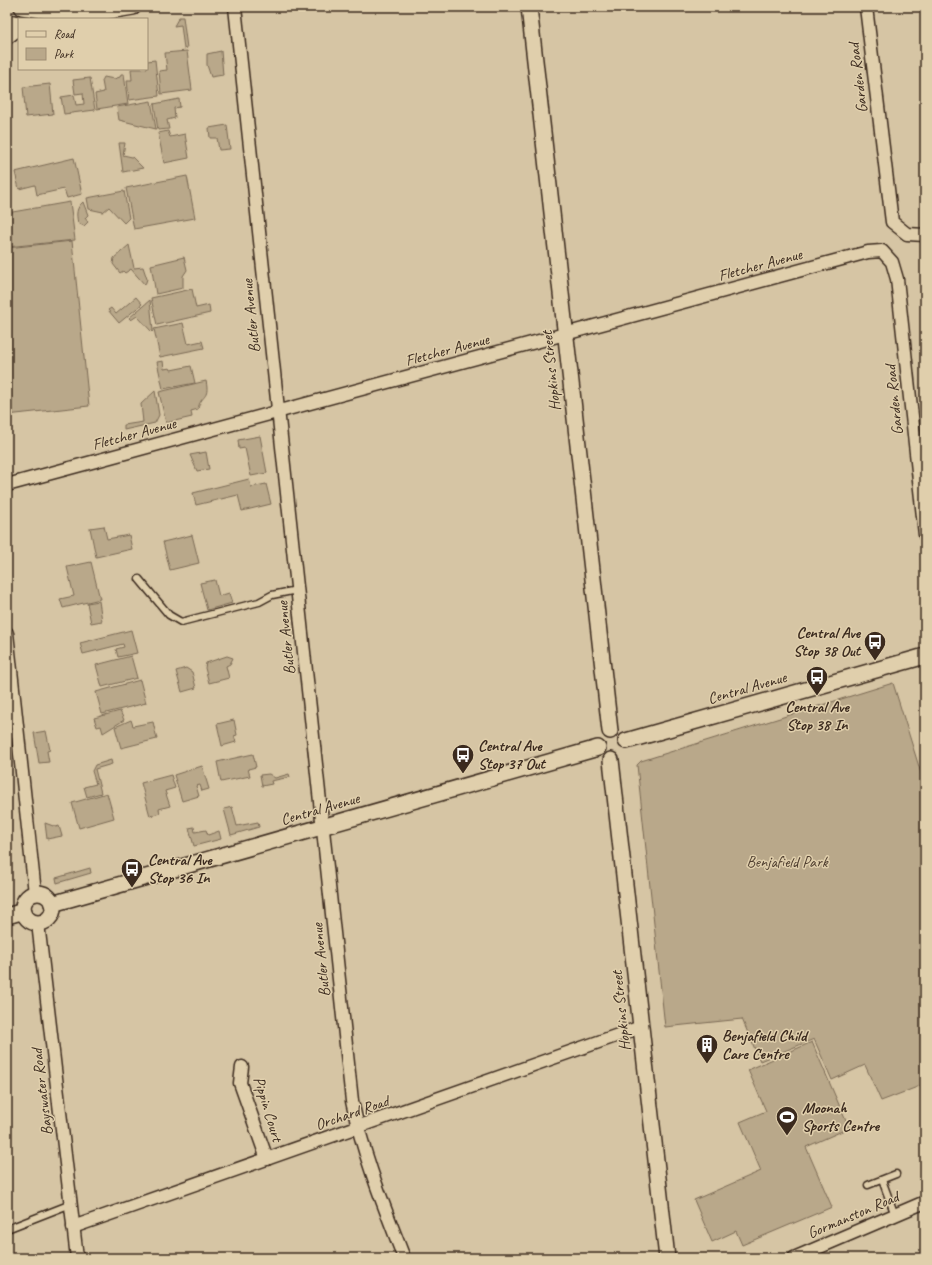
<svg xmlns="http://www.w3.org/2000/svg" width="932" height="1265" font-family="Caveat,sans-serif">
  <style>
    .green { fill: #b9a88a; stroke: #7a6954 }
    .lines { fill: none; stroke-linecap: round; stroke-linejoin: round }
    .service-casing { stroke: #3b2a1e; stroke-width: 9 }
    .minor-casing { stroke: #3b2a1e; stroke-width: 15 }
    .tertiary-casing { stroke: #3b2a1e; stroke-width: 18 }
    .service { stroke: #e0cfac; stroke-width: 6 }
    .minor { stroke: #e0cfac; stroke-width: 12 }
    .tertiary { stroke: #e0cfac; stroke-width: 15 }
    .labels { text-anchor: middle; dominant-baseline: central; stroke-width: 3; stroke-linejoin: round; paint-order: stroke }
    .street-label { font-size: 16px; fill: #3b2a1e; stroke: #e0cfac }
    .poi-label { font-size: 16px; font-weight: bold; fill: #3b2a1e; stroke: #e0cfac; text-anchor: start }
    .park-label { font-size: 16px; fill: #4e3d2e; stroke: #e0cfac }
  </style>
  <rect width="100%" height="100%" fill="#d6c5a4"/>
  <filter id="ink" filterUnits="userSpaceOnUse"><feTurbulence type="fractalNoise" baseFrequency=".025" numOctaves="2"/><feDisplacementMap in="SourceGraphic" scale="8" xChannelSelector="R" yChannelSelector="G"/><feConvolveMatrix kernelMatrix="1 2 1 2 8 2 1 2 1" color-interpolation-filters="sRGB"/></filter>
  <g filter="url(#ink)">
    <!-- green -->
    <g class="green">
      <path d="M 179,17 L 183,17 L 187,48 L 184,49 L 181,25 L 174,26 Z"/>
      <path d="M 187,51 L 192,90 L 161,94 L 159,71 L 167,70 L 165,53 Z"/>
      <path d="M 221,51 L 223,75 L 211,77 L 207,65 L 207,54 Z"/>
      <path d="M 155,60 L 159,96 L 129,100 L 127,80 L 132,80 L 131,69 L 147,69 L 147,61 Z"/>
      <path d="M 121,74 L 124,74 L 128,104 L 97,109 L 95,94 L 104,92 L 102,81 L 104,77 L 114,79 L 120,77 Z"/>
      <path d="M 90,78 L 95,110 L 64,114 L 61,97 L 74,95 L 76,105 L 84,104 L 83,93 L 75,94 L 73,80 Z"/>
      <path d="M 50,84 L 53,114 L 26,117 L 23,87 Z"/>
      <path d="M 179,99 L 180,107 L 174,108 L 175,118 L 167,120 L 169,129 L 158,130 L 154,104 Z"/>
      <path d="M 151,101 L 156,129 L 119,120 L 117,107 Z"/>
      <path d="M 227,125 L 230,149 L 219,150 L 217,138 L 210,138 L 209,128 Z"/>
      <path d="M 168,131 L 170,137 L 185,134 L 189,158 L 164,163 L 158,133 Z"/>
      <path d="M 119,143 L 125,143 L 123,155 L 132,157 L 143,168 L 123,172 Z"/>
      <path d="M 74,158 L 82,194 L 67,198 L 64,189 L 37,195 L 35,185 L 19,189 L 15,172 Z"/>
      <path d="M 187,176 L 195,218 L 134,229 L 126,188 Z"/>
      <path d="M 124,191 L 129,218 L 124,223 L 109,207 L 103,212 L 89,209 L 87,198 Z"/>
      <path d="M 70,202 L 75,240 L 7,247 L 7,213 Z"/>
      <path d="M 83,202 L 88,215 L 85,218 L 88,222 L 84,226 L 78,223 C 76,214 76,208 83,202 Z"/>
      <path d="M 72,241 L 89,406 L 7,415 L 7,248 Z"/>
      <path d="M 129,245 L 134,268 L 143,267 L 147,279 L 145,285 L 131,269 L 125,273 L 123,271 L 120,273 L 113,264 L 114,258 Z"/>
      <path d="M 184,257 L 187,270 L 183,276 L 183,288 L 156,294 L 151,265 Z"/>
      <path d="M 192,289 L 196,308 L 209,305 L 210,313 L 157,325 L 151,298 Z"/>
      <path d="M 136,297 L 142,304 L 119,323 L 108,310 L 111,308 L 116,314 Z"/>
      <path d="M 150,300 L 153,331 L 152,332 L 137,316 L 131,320 L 129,318 Z"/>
      <path d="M 183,323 L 188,344 L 202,341 L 204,348 L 160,357 L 154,329 Z"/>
      <path d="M 163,361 L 164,369 L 170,368 L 171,370 L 191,366 L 195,383 L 163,389 L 157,362 Z"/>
      <path d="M 206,381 C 210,400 201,394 198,409 L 191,411 L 192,417 L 166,423 L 159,392 Z"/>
      <path d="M 155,391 L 159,415 L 155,423 L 124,430 L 124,425 L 143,422 L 141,404 Z"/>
      <path d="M 260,436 L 267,473 L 251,476 L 245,448 L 239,449 L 238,440 Z"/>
      <path d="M 206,452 L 209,469 L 197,471 L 190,455 Z"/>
      <path d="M 249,479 L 251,487 L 266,484 L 271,504 L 242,511 L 238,495 L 196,505 L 193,493 Z"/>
      <path d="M 104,526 L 107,539 L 129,535 L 132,549 L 96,557 L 90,528 Z"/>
      <path d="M 192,535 L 199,563 L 170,570 L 163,542 Z"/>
      <path d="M 91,562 L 100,599 L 63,608 L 60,599 L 74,596 L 67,567 Z"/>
      <path d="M 215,580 L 219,596 L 229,593 L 232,603 L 207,610 L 200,583 Z"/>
      <path d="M 99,601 L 102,621 L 91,623 L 87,603 Z"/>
      <path d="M 131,630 L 137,653 L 118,657 L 116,649 L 124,647 L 123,644 L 83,654 L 80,643 Z"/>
      <path d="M 131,656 L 137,678 L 102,687 L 96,665 Z"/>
      <path d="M 227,656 L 233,658 L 230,664 L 226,666 L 229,678 L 209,683 L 205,668 L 206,663 Z"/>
      <path d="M 186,668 L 192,672 L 196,688 L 182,692 L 176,671 Z"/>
      <path d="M 140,680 L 146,703 L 102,714 L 96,692 Z"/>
      <path d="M 893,683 L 925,786 L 925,1084 L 881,1101 L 865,1065 L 832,1080 L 814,1039 L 760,1061 L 742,1019 L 665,1027 L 637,765 L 641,761 Z"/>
      <path d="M 120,711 L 124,720 L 103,733 L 101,726 L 97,727 L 94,718 Z"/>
      <path d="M 131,720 L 133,726 L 153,722 L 157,739 L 121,748 L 115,727 Z"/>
      <path d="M 234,720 L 237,735 L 234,736 L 236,742 L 222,746 L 217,724 Z"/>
      <path d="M 46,731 L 50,750 L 47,751 L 49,762 L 39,763 L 34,733 Z"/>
      <path d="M 253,754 L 256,767 L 248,769 L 250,776 L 221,782 L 217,762 Z"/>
      <path d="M 111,760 L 112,764 L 95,769 L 101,793 L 87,797 L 84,787 L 96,784 L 92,771 L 95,765 Z"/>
      <path d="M 202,766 L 209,789 L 202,791 L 200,785 L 196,786 L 199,796 L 182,801 L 174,775 Z"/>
      <path d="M 269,774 L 275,778 L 289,774 L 290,777 L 271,781 L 272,784 L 262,786 L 260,775 Z"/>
      <path d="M 171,775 L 175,788 L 165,791 L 170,806 L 159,809 L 160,813 L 150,816 L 141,783 Z"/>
      <path d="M 107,793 L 114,818 L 79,828 L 72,803 Z"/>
      <path d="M 232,807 L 237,826 L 258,822 L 259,827 L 231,835 L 224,809 Z"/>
      <path d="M 45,823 L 56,827 L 59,826 L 62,836 L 47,839 Z"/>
      <path d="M 194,827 L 195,832 L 206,830 L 208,835 L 219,831 L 221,839 L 194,846 L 189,828 Z"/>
      <path d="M 90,868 L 91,873 L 57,883 L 56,878 Z"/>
      <path d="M 812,1042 L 849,1128 L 806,1147 L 832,1207 L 742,1245 L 736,1231 L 712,1242 L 694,1200 L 761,1171 L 740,1122 L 766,1111 L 748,1070 Z"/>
    </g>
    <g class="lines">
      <!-- service casing -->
      <g class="service-casing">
        <g id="service">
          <path d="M 139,579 L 169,615 L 181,622 L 259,602 L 272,595 L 297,590"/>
          <path d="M 882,1180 L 895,1215"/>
          <path d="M 868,1185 L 896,1174"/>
          <path d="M 7,1229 L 71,1204"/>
        </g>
      </g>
      <!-- minor casing -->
      <g class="minor-casing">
        <g id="minor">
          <path d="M 235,7 L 352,1101 C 363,1155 384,1206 404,1258"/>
          <path d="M 866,7 L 892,222 L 907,234 L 925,235"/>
          <path d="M 7,38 L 19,29"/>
          <path d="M 7,485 L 868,252 L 882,251 L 892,262 L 897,279 L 925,535"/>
          <path d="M 7,633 L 35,893"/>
          <path d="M 38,923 L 77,1258"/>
          <path d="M 242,1067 L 240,1083 L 267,1159"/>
          <path d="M 73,1227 L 641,1027"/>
          <path d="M 794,1258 L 925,1202"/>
        </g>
      </g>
      <!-- tertiary casing -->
      <g class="tertiary-casing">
        <g id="tertiary">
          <path d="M 22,7 L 74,15"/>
          <path d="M 529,7 L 610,731"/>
          <path d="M 63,19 L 133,7"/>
          <path d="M 7,22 L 19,24"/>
          <path d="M 626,741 L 925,656"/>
          <path d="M 611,760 L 667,1258"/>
          <circle cx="38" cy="908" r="15"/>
          <path d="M 52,904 L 598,748"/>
          <path d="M 7,916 L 24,911"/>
        </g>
      </g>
      <!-- service -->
      <use href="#service" class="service"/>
      <!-- minor -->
      <use href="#minor" class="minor"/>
      <!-- tertiary -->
      <use href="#tertiary" class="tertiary"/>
    </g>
  </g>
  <!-- icons -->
  <defs>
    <g id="bus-pin" transform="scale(1.15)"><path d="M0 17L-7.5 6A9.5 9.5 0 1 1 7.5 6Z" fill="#3b2a1e" stroke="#e0cfac"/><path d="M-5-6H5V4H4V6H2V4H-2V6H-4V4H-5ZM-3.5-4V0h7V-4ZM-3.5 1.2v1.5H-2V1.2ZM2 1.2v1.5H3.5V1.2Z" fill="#fff"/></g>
    <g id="building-pin" transform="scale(1.15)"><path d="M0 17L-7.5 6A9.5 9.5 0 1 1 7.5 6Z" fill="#3b2a1e" stroke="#e0cfac"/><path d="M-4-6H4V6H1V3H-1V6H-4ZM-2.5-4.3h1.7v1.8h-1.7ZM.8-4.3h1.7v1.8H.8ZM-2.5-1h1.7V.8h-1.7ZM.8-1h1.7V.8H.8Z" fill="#fff"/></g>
    <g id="stadium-pin" transform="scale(1.15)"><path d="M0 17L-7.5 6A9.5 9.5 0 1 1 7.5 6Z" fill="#3b2a1e" stroke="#e0cfac"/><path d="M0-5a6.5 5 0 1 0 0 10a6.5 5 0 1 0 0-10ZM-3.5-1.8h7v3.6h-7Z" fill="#fff"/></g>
  </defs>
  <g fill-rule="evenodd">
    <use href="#bus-pin" x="875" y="642"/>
    <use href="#bus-pin" x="817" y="677"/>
    <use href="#bus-pin" x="463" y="755"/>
    <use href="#bus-pin" x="132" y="869"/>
    <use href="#building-pin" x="707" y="1045"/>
    <use href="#stadium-pin" x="787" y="1117"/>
  </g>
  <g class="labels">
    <!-- street labels -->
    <g class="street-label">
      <text transform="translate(858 78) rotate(-97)">Garden Road</text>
      <text transform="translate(760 265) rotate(-15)">Fletcher Avenue</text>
      <text transform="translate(251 316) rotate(-96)">Butler Avenue</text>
      <text transform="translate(447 350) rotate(-15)">Fletcher Avenue</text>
      <text transform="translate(551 371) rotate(-96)">Hopkins Street</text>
      <text transform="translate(894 400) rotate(-96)">Garden Road</text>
      <text transform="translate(134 434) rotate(-15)">Fletcher Avenue</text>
      <text transform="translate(286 638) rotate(-96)">Butler Avenue</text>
      <text transform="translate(747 688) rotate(-16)">Central Avenue</text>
      <text transform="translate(320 809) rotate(-16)">Central Avenue</text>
      <text transform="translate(321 960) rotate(-96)">Butler Avenue</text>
      <text transform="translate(621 1011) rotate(-96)">Hopkins Street</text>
      <text transform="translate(42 1092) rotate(-97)">Bayswater Road</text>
      <text transform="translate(268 1109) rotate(73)">Pippin Court</text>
      <text transform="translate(352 1113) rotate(-19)">Orchard Road</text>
      <text transform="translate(853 1215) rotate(-23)">Gormanston Road</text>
    </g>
    <!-- poi labels -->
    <g class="poi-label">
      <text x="860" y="633" text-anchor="end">Central Ave<tspan x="860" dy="18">Stop 38 Out</tspan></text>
      <text x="817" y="707" text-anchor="middle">Central Ave<tspan x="817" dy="18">Stop 38 In</tspan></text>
      <text x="478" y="746">Central Ave<tspan x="478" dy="18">Stop 37 Out</tspan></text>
      <text x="148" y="860">Central Ave<tspan x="148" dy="18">Stop 36 In</tspan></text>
      <text x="722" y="1036">Benjafield Child<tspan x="722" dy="18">Care Centre</tspan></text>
      <text x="802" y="1108">Moonah<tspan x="802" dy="18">Sports Centre</tspan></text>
    </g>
    <!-- park labels -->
    <g class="park-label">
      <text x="787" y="862">Benjafield Park</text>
    </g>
  </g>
  <!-- margin -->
  <rect width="932" height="1265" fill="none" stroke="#e0cfac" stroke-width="24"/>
  <rect x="12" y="12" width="908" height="1241" fill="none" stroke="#3b2a1e" stroke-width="1.5" filter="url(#ink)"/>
  <!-- legend -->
  <rect x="18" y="18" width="130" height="52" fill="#e0cfac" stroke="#9e8d73"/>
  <rect x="26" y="31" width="20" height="6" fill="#e0cfac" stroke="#9e8d73"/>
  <text x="54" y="38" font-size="12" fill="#3b2a1e">Road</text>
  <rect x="26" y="48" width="20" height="12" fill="#b9a88a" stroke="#9e8d73"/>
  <text x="54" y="58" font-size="12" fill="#3b2a1e">Park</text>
</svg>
